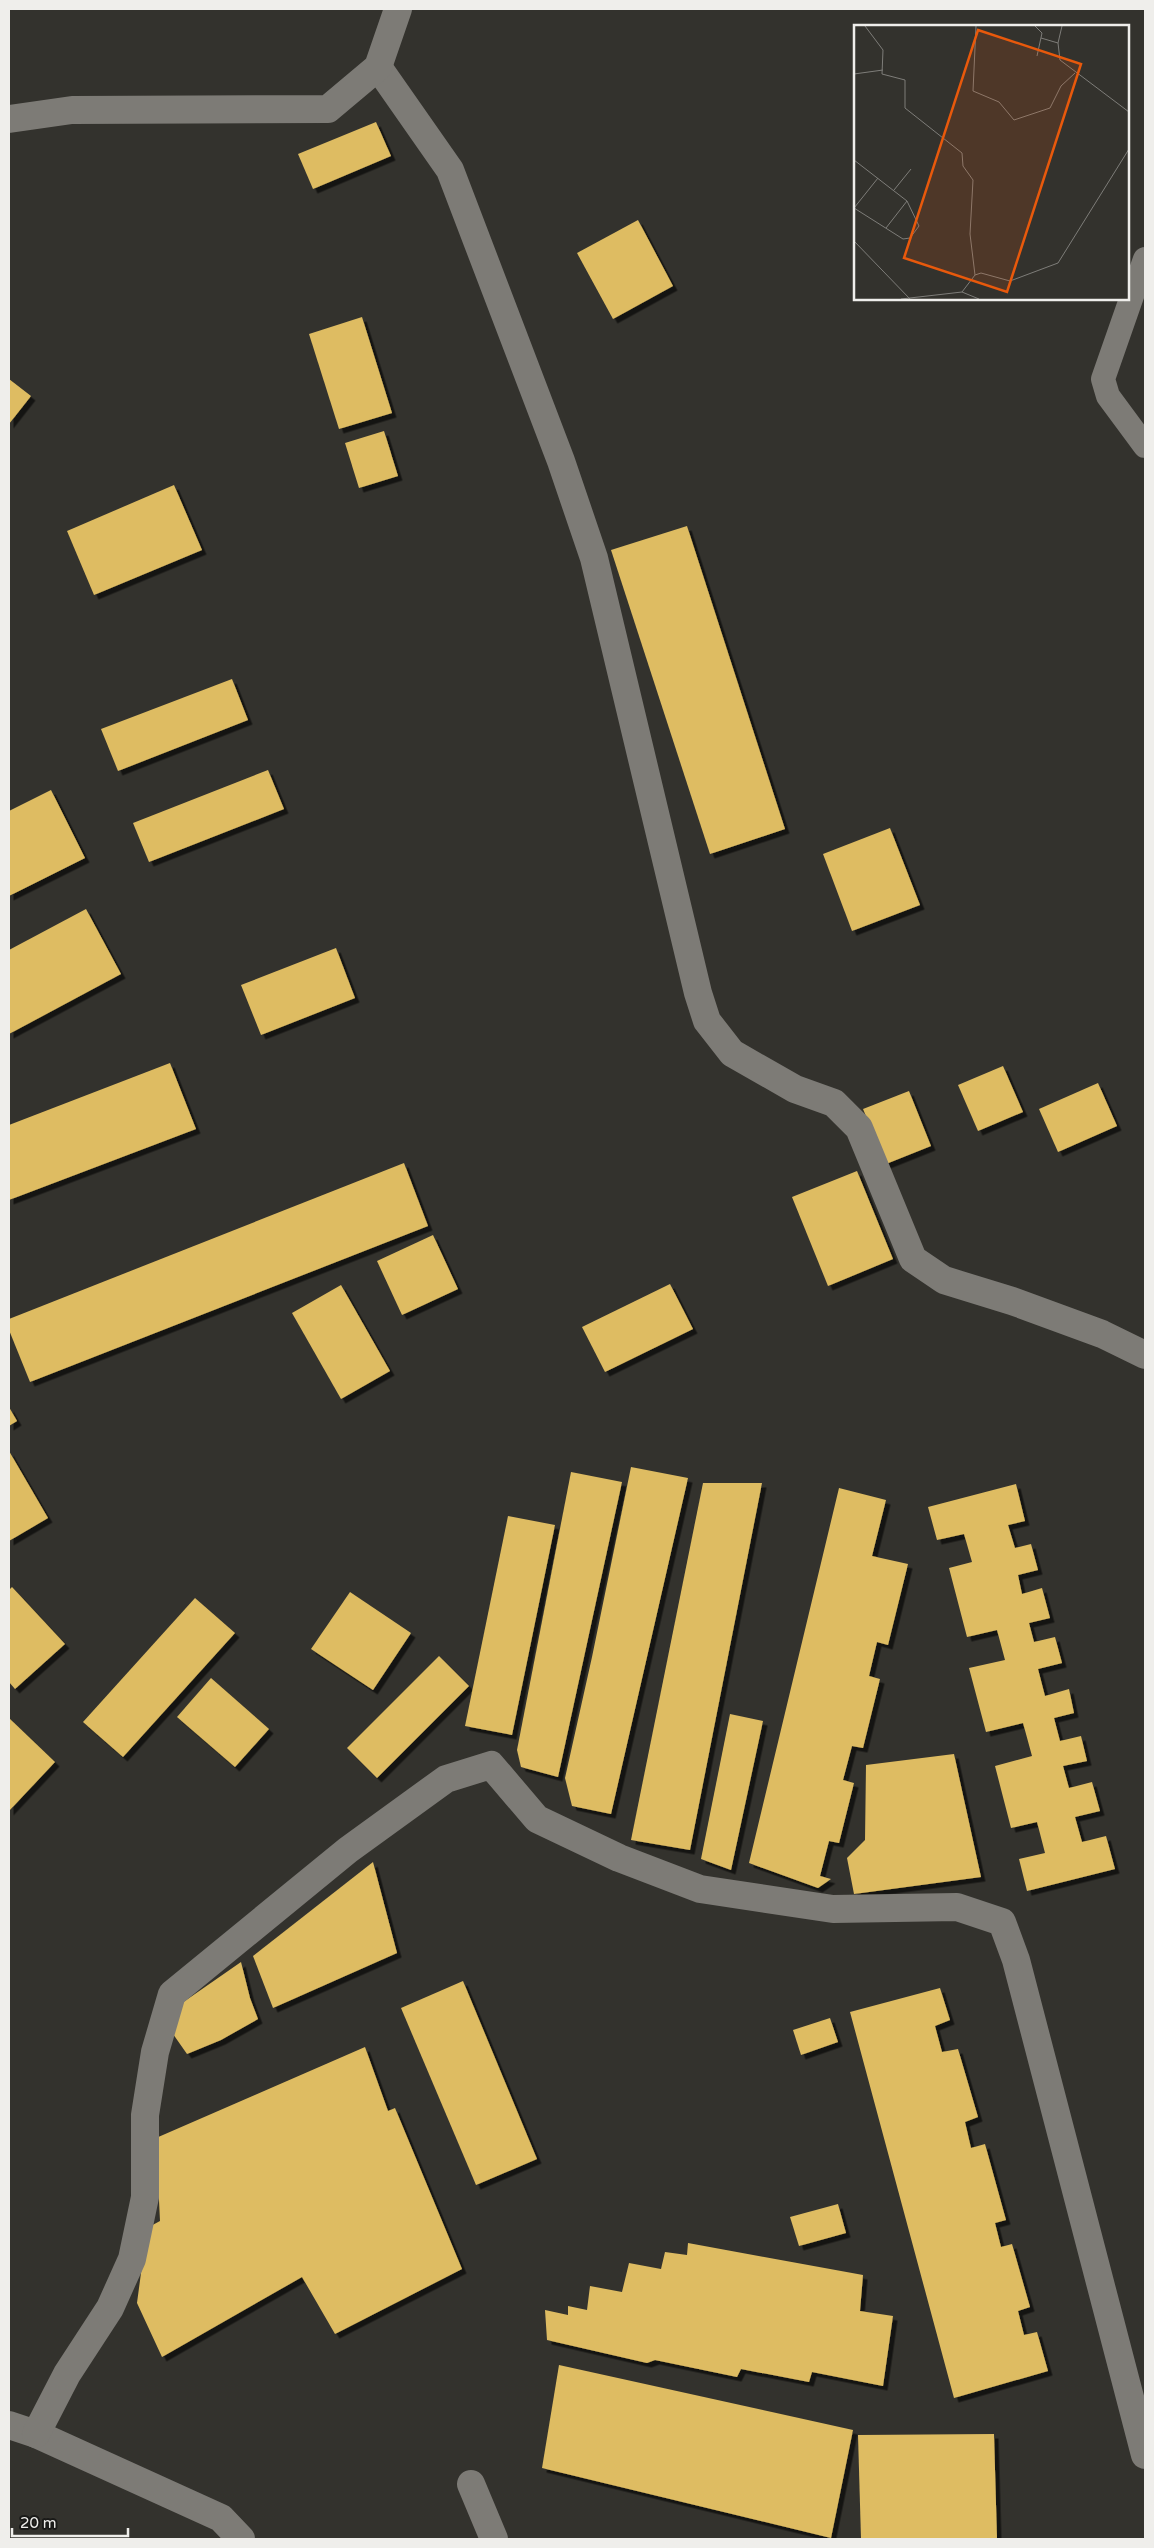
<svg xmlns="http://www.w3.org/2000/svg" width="1154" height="2548" font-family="'Varela Round',sans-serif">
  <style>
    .building { fill: #debc62; filter: url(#shadow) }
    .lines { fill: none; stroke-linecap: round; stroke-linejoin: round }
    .service { stroke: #7d7b76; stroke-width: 24 }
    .minor { stroke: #7d7b76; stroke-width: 28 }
    .tertiary { stroke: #7d7b76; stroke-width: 28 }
    .inset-road { fill: none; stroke: #7e7d79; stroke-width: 1 }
    .view { fill: #e8590c; fill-opacity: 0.15; stroke: #e8590c; stroke-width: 2.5 }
    .inset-edge { fill: none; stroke: #efeeeb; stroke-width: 2.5 }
  </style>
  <defs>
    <filter id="shadow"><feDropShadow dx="4.5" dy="4.5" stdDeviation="0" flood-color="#0009"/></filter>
  </defs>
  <rect width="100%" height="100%" fill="#33322d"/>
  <!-- building -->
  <g class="building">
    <path d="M 376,122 L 391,156 L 313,189 L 298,154 Z"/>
    <path d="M 638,220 L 673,286 L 613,319 L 577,253 Z"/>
    <path d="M 362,317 L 392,413 L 339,429 L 309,334 Z"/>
    <path d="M 9,379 L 31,396 L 9,424 Z"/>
    <path d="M 384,431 L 398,476 L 359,488 L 345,443 Z"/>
    <path d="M 174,485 L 202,550 L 94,595 L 67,531 Z"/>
    <path d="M 687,526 L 785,829 L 710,854 L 611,550 Z"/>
    <path d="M 232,679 L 248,720 L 118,771 L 101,729 Z"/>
    <path d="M 268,770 L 284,809 L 149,862 L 133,823 Z"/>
    <path d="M 51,790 L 85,858 L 9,896 L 9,811 Z"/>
    <path d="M 890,828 L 920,905 L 852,931 L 823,854 Z"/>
    <path d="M 86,909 L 121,974 L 9,1034 L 9,950 Z"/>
    <path d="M 336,948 L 355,998 L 261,1035 L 241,985 Z"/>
    <path d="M 170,1063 L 196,1129 L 9,1200 L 9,1125 Z"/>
    <path d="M 1003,1066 L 1023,1112 L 978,1131 L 958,1085 Z"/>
    <path d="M 1098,1083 L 1117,1126 L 1058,1152 L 1039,1109 Z"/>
    <path d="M 909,1091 L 931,1146 L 886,1164 L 863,1109 Z"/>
    <path d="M 404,1163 L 428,1226 L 30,1382 L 9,1330 L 9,1319 Z"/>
    <path d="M 857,1171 L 893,1259 L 828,1286 L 792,1197 Z"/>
    <path d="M 433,1235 L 458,1289 L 402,1315 L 377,1261 Z"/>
    <path d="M 670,1284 L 693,1329 L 605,1372 L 582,1327 Z"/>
    <path d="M 341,1285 L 390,1371 L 341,1399 L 292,1313 Z"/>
    <path d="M 9,1407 L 17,1421 L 9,1426 Z"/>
    <path d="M 9,1451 L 48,1518 L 9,1541 Z"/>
    <path d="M 631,1467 L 688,1478 L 611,1814 L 572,1806 L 565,1778 L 592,1657 Z"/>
    <path d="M 571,1472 L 622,1482 L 558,1777 L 521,1767 L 517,1750 Z"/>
    <path d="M 703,1483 L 762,1483 L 690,1850 L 631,1840 Z"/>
    <path d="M 1016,1484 L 1025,1521 L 1008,1525 L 1015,1548 L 1031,1544 L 1038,1570 L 1018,1575 L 1022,1594 L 1042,1588 L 1050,1618 L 1029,1623 L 1034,1642 L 1055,1637 L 1062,1663 L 1038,1669 L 1045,1696 L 1069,1689 L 1074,1713 L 1054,1718 L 1060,1741 L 1081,1736 L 1087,1761 L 1063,1766 L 1069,1788 L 1092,1782 L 1100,1811 L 1075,1817 L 1082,1842 L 1106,1836 L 1115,1869 L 1027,1891 L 1019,1859 L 1045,1853 L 1037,1822 L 1011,1828 L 995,1766 L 1032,1756 L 1023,1723 L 986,1732 L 969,1668 L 1005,1660 L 997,1630 L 967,1637 L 949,1568 L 972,1562 L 964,1534 L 937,1540 L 928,1507 Z"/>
    <path d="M 839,1488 L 886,1500 L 872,1556 L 908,1564 L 888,1645 L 877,1642 L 869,1676 L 880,1679 L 863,1748 L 852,1746 L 843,1780 L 854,1783 L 839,1843 L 829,1841 L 820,1876 L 831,1879 L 818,1888 L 749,1863 Z"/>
    <path d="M 508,1516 L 555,1525 L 512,1735 L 465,1726 Z"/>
    <path d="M 12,1587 L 65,1644 L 15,1689 L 9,1682 L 9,1590 Z"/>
    <path d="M 350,1592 L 411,1633 L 373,1690 L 311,1649 Z"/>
    <path d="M 195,1598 L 235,1633 L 123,1757 L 83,1722 Z"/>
    <path d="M 439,1656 L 469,1686 L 377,1778 L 347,1748 Z"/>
    <path d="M 211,1678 L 269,1729 L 235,1767 L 177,1717 Z"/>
    <path d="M 730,1714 L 763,1721 L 731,1870 L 701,1859 Z"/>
    <path d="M 9,1718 L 55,1762 L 9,1811 Z"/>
    <path d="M 954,1754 L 981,1877 L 854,1894 L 847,1858 L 865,1840 L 866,1765 Z"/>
    <path d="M 373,1862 L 397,1953 L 273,2008 L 253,1956 Z"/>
    <path d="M 241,1962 L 250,1998 L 258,2019 L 221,2040 L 187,2054 L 173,2034 L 182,2003 Z"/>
    <path d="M 463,1981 L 537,2159 L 476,2185 L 401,2008 Z"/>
    <path d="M 940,1988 L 950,2020 L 935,2026 L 942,2052 L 958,2049 L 978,2117 L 965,2122 L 971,2148 L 985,2144 L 1006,2220 L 995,2223 L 1001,2247 L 1012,2244 L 1030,2307 L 1018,2311 L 1024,2335 L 1037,2332 L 1048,2371 L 954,2398 L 850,2012 Z"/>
    <path d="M 830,2018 L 838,2042 L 801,2055 L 793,2030 Z"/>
    <path d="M 365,2047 L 388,2111 L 395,2108 L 462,2269 L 335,2334 L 302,2277 L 162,2357 L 137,2303 L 147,2228 L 160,2221 L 156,2138 Z"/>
    <path d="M 838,2204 L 846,2233 L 799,2246 L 790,2217 Z"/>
    <path d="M 688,2243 L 863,2275 L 860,2311 L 893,2316 L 883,2386 L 812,2372 L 809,2382 L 741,2369 L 737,2377 L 655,2360 L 647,2363 L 547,2340 L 545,2310 L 568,2315 L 568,2306 L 587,2310 L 590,2286 L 622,2292 L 629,2263 L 661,2269 L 665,2252 L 687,2255 Z"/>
    <path d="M 559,2365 L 853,2430 L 831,2538 L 542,2468 Z"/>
    <path d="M 994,2434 L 997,2539 L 861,2539 L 858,2435 Z"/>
  </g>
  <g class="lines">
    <!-- service -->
    <path class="service" d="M 1145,259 L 1103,379 L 1108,396 L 1145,446"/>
    <!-- minor -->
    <g class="minor">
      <path d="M 9,2425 L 36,2434 L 221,2518 L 241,2539"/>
      <path d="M 36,2434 L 67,2374 L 110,2308 L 132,2259 L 145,2197 L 145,2115 L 155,2052 L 172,1994 L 348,1850 L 446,1779 L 491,1765 L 537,1819 L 619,1858 L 700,1889 L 833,1909 L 957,1907 L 1002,1922 L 1016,1960 L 1145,2455"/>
      <path d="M 471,2484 L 494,2539"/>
    </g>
    <!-- tertiary -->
    <g class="tertiary">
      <path d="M 378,67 L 450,170 L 561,461 L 594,558 L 698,993 L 707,1021 L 732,1053 L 795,1089 L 834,1103 L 859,1128 L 913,1259 L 944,1280 L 1012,1301 L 1102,1334 L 1145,1355"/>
      <path d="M 9,119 L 72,110 L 328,109 L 378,67 L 398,9"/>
    </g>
  </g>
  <!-- overview -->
  <g transform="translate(854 25)">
    <rect width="275" height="275" fill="#33322d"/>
    <path class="inset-road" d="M 11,1 L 29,25 L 28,49 L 51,55 L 51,83 L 108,128 L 109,141 L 119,155 L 116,209 L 121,250M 122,1 L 119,66 L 145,77 L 160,95 L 196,83 L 207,61 L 221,48M 181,1 L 188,8 L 183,31M 208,1 L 204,18 L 206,35 L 275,87M 187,13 L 204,18M 0,49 L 29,45M 0,135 L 53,176 L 65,201 L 56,213 L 49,214 L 0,183M 40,165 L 57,144M 0,183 L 24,153M 32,203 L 53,176M 0,216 L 56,274M 108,267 L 125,274M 47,274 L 108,267 L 121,250 L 127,248 L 156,256 L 204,238 L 275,124"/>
    <path class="view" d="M 124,5 L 227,39 L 153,267 L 50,233 Z"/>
    <rect width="275" height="275" class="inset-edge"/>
  </g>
  <!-- border -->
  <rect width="1154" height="2548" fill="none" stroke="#efeeeb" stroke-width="20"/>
  <!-- scale -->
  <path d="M12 2528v8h116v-8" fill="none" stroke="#efeeeb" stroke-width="2.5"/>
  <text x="20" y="2528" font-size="15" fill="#efeeeb" stroke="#1a1a18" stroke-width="4" paint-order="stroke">20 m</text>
</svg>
